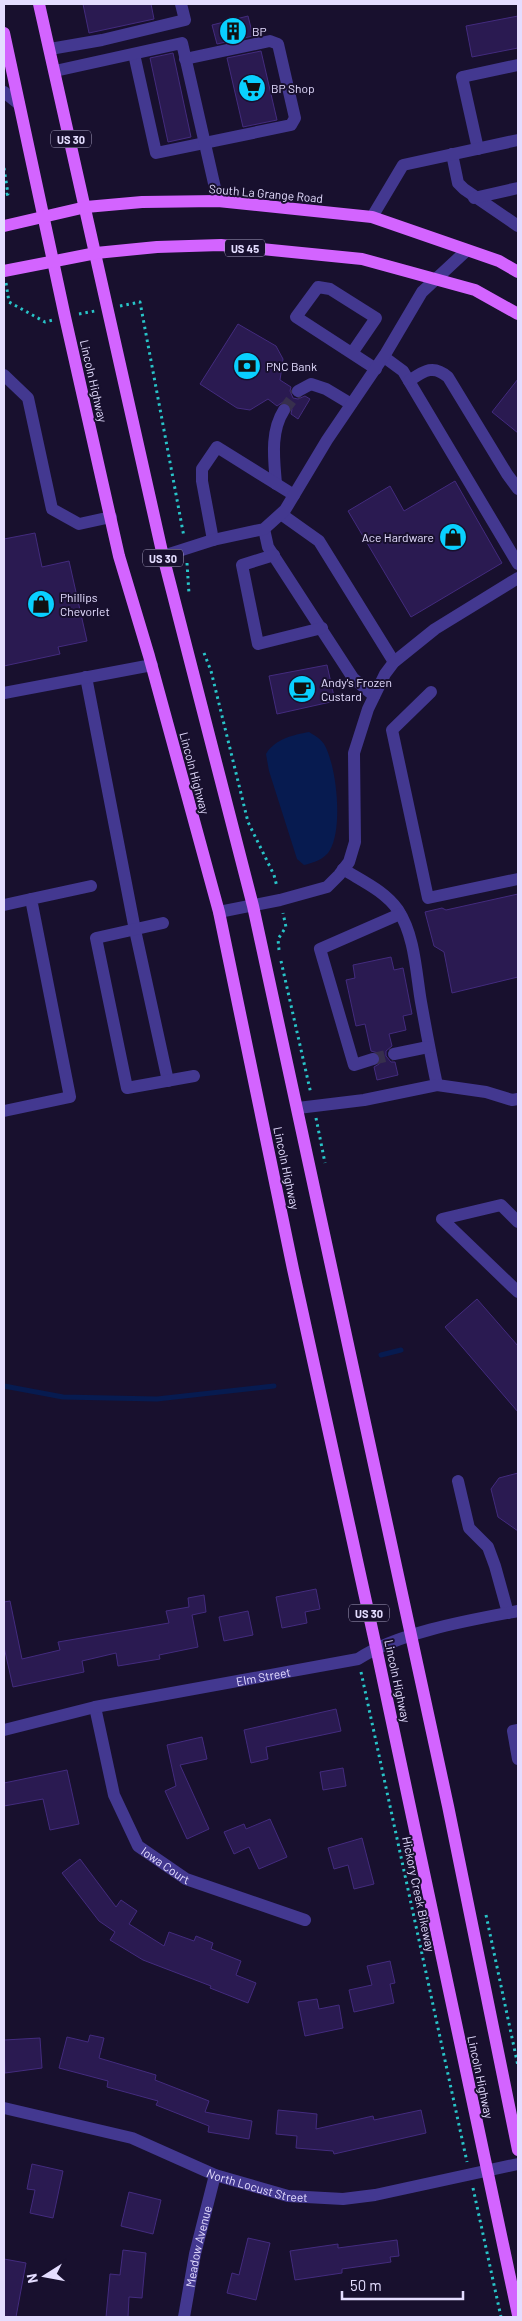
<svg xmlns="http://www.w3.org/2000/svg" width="522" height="2321" font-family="Barlow,sans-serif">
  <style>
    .water { fill: #071b50 }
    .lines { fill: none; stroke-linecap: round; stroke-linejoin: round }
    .stream { stroke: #071b50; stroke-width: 5 }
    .building { fill: #2a1a51; stroke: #432b7e }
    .minor-tunnel { stroke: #372f4d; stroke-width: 12; stroke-dasharray: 12 6; stroke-linecap: butt }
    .path { stroke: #28c4c8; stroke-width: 3; stroke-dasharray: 2.5 4; stroke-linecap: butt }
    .minor { stroke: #433890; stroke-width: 12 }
    .major { stroke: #d364ff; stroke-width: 12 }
    .labels { text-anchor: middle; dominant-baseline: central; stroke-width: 4; stroke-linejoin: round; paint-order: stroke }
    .shield { fill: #18102e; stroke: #a7a0c0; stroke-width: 1 }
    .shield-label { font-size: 11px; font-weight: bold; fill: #e4ddff }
    .poi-label { font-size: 12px; fill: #e4ddff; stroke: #18102e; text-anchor: start }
    .street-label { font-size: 12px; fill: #e4ddff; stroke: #18102e }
  </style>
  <rect width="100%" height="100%" fill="#18102e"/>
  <!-- water -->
  <path class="water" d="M 309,732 C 314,735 321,739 324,744 C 337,766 343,828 330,850 C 325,859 313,863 304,865 L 297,859 L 269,771 L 266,754 C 275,739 293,735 309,732 Z"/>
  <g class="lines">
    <!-- stream -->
    <g class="stream">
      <path d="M 381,1355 L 401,1350"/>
      <path d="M 4,1386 L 63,1397 L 157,1399 L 274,1386"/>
    </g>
  </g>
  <!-- building -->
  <g class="building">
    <path d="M 83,4 L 151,4 L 154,19 L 89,33 Z"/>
    <path d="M 248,16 L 253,36 L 217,44 L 212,25 Z"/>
    <path d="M 518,16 L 518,48 L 472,57 L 466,26 Z"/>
    <path d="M 261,51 L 277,120 L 243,127 L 227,58 Z"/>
    <path d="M 173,53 L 191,137 L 168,142 L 150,58 Z"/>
    <path d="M 238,324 L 276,346 L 283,359 L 280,380 L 291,387 L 290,391 L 293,398 L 298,399 L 305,396 L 310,399 L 298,419 L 291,414 L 292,409 L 287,403 L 283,402 L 277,406 L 268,399 L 250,410 L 237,408 L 200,384 Z"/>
    <path d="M 518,379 L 518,433 L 492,412 Z"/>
    <path d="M 455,481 L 502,563 L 411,617 L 348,511 L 390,486 L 404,511 Z"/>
    <path d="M 35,533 L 42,567 L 69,561 L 87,641 L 58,647 L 60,654 L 4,666 L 4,539 Z"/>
    <path d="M 327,665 L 335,701 L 277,714 L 269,676 Z"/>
    <path d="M 518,894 L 518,977 L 452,993 L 444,952 L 434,946 L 425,912 L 442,908 L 446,910 Z"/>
    <path d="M 391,957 L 394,970 L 403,968 L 412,1014 L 403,1016 L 406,1030 L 389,1034 L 392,1046 L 386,1051 L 386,1056 L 391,1062 L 395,1062 L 398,1075 L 377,1080 L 374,1067 L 379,1064 L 381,1057 L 378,1053 L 371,1051 L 365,1024 L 356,1026 L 346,980 L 355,978 L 353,965 Z"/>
    <path d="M 477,1299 L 518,1346 L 518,1412 L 445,1327 Z"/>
    <path d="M 518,1473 L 518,1531 L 498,1517 L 491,1489 L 499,1478 Z"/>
    <path d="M 316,1589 L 320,1609 L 305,1612 L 307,1623 L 282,1628 L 276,1597 Z"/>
    <path d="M 204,1595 L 206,1612 L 192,1615 L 198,1647 L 159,1655 L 160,1659 L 118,1666 L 116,1653 L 82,1661 L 84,1672 L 13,1687 L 4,1647 L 4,1602 L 10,1601 L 22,1659 L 60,1650 L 58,1642 L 169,1623 L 166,1611 L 189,1607 L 188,1598 Z"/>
    <path d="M 248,1611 L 253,1635 L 224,1641 L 219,1617 Z"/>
    <path d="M 336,1709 L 341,1731 L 266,1747 L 268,1759 L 251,1763 L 244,1730 Z"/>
    <path d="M 202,1737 L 207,1759 L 180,1765 L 209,1829 L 187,1839 L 165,1791 L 176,1786 L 167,1745 Z"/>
    <path d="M 343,1768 L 346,1786 L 323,1790 L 320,1772 Z"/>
    <path d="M 67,1770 L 79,1824 L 50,1830 L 43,1799 L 4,1806 L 4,1783 Z"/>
    <path d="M 270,1819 L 287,1857 L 259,1869 L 249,1847 L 234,1854 L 224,1832 L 244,1824 L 246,1829 Z"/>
    <path d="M 362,1838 L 374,1884 L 354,1889 L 348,1865 L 334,1869 L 328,1848 Z"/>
    <path d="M 80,1859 L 116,1907 L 121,1900 L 137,1911 L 129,1924 L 164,1946 L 169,1932 L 194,1941 L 196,1936 L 213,1943 L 211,1949 L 241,1961 L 236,1975 L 256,1983 L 248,2003 L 210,1988 L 211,1986 L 143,1960 L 110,1940 L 115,1932 L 99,1921 L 62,1873 Z"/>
    <path d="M 390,1961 L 395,1983 L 390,1984 L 394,2003 L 354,2012 L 349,1990 L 372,1985 L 367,1966 Z"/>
    <path d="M 317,1999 L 319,2009 L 339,2005 L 343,2028 L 305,2036 L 298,2002 Z"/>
    <path d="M 90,2035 L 104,2038 L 99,2058 L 156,2075 L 155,2080 L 209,2101 L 205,2112 L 252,2121 L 249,2139 L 208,2132 L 209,2126 L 156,2105 L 158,2101 L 107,2087 L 108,2081 L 59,2068 L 67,2037 L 88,2042 Z"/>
    <path d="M 40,2038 L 42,2068 L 5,2073 L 4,2040 Z"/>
    <path d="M 278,2110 L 317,2114 L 316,2129 L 373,2116 L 374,2120 L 421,2110 L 426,2133 L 334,2154 L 333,2151 L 296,2148 L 297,2136 L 276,2134 Z"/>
    <path d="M 32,2164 L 63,2171 L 53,2218 L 30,2213 L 35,2190 L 27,2189 Z"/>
    <path d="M 129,2192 L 161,2200 L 153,2234 L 121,2226 Z"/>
    <path d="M 248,2238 L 270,2243 L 256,2300 L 227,2293 L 232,2273 L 239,2275 Z"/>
    <path d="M 397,2240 L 399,2256 L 390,2257 L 391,2262 L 342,2269 L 342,2273 L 295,2280 L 290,2251 L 338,2244 L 338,2248 Z"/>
    <path d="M 123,2250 L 146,2253 L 142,2298 L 129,2297 L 128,2317 L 106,2317 L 110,2274 L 120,2275 Z"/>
    <path d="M 4,2259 L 26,2263 L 16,2317 L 4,2317 Z"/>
  </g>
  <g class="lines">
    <!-- minor-tunnel -->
    <g class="minor-tunnel">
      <path d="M 284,410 L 298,391"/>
      <path d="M 373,1059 L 394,1054"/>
    </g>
    <!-- path -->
    <g class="path">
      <path d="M 4,168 L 8,194 L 4,195"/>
      <path d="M 6,283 L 9,302 L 45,322 L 53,320"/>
      <path d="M 120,306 L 140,302 L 184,537"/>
      <path d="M 79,314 L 95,311"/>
      <path d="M 187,563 L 189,594"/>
      <path d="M 204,653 L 211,671 L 248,822 L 274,875 L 277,887"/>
      <path d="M 279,950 L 278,939 L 286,927 L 283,913"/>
      <path d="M 281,961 L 311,1094"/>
      <path d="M 316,1118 L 325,1163"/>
      <path d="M 361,1672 L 467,2162"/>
      <path d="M 486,1915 L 518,2066"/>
      <path d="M 473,2188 L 501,2317"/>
    </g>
    <!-- minor -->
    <g class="minor">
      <path d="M 50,49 L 102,40 L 185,20 L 181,4"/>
      <path d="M 134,54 L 156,153 L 291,125 L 295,118 L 278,44 L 270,41 L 185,59"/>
      <path d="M 55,71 L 182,43 L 218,201"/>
      <path d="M 4,92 L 19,104"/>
      <path d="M 478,149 L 462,77 L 518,65"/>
      <path d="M 452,154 L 458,183 L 464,189 L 518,226"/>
      <path d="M 474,198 L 518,188"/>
      <path d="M 372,217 L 403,165 L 518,140"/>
      <path d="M 352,353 L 376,318 L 330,289 L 318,287 L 296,317 L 376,369"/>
      <path d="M 384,357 L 403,371 L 518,564"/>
      <path d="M 4,375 L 28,398 L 52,509 L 79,524 L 111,517"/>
      <path d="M 409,381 C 424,371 433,364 448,377 L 507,474 L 518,489"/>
      <path d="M 298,391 L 311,384 L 326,389 L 351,404"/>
      <path d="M 276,484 C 274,459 270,432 284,410"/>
      <path d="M 281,514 L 319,541 L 394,662"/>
      <path d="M 264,529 L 268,547 L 353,678 L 374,696"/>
      <path d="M 213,540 L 202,481 L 202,469 L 217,447 L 294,495"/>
      <path d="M 274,555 L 242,565 L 258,644 L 322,628"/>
      <path d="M 163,556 L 213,540 L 264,529 L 285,510 L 327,440 L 386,353 L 422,292 L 466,251"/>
      <path d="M 86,677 L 135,930 L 168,1081"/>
      <path d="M 431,692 L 392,730 L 428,898 L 518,879"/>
      <path d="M 4,693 L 152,665"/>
      <path d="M 343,869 C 362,881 385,891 398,910 C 415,936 416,973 421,1002 C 426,1030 431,1057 437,1085"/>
      <path d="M 4,905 L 31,899"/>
      <path d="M 219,912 L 280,900 L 327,887 L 339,875 L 349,862 L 355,842 L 354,753 L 368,709 L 385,674 L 394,662 L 435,629 L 518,578"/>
      <path d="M 163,923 L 96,938 L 127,1088 L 194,1076"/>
      <path d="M 394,1054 L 428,1047"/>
      <path d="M 373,1059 L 354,1065 L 320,949 L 400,914"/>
      <path d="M 298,1108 L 364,1100 L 437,1085 L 486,1092 L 512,1100 L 518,1099"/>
      <path d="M 4,1111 L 70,1097 L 31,899 L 91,886"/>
      <path d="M 518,1222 L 501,1205 L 442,1219 L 518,1292"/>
      <path d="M 458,1481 L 469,1528 L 488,1547 L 495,1566 L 508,1613"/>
      <path id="s1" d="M 95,1707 L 114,1795 L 138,1846 L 186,1879 L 305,1920"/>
      <path id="s2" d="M 4,1730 L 95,1707 L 358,1659 C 399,1632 470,1620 518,1611"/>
      <path d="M 518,1730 L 513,1731 L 518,1759"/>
      <path id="s3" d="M 4,2108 L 132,2138 L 215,2175 L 288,2196 L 343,2199 L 375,2195 L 518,2164"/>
      <path id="s4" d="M 184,2317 L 195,2254 L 215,2175"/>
    </g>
    <!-- major -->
    <g class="major">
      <path d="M 39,4 L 163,556 L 253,906 L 448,1806 L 518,2150"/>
      <path d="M 4,33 L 65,317 L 119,556 L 149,656 L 219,912 L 293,1269 L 376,1647 L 518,2315"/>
      <path d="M 4,226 L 86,207 L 142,202 L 218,201 L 372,217 L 499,261 L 518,272"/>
      <path d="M 4,271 L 96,253 L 157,247 L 221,245 L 362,259 L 475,290 L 518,314"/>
    </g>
  </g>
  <!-- icons -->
  <defs>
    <g id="building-disc" transform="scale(1.4375)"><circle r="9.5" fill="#09d0ff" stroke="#18102e"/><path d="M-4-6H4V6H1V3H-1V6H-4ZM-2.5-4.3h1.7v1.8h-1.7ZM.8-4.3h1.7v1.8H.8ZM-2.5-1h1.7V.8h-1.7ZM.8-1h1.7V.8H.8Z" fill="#111"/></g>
    <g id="supermarket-disc" transform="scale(1.4375)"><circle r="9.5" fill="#09d0ff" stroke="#18102e"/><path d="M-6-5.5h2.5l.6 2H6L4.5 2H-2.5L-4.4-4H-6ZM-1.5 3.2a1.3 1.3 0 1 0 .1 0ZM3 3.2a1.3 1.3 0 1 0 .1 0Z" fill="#111"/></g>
    <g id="bank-disc" transform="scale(1.4375)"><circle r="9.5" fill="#09d0ff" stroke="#18102e"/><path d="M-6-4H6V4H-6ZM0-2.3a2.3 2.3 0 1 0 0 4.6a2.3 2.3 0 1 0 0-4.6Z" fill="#111"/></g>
    <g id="shop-disc" transform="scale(1.4375)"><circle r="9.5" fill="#09d0ff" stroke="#18102e"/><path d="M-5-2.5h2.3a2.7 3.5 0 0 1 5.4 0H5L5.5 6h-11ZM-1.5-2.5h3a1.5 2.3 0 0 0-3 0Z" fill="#111"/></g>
    <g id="cafe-disc" transform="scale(1.4375)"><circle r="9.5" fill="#09d0ff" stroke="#18102e"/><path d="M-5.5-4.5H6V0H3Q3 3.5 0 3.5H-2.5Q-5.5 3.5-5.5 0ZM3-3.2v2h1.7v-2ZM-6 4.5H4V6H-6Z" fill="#111"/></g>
  </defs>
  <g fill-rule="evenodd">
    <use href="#building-disc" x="233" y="31"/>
    <use href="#supermarket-disc" x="252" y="88"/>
    <use href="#bank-disc" x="247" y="366"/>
    <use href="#shop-disc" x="453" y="537"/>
    <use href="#shop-disc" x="41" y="604"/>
    <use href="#cafe-disc" x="302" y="689"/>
  </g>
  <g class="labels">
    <!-- shield labels -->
    <g class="shield">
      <rect x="51" y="130.5" width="40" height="17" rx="4"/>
      <rect x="225" y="239.5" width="40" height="17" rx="4"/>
      <rect x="143" y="549.5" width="40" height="17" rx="4"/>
      <rect x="349" y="1604.5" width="40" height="17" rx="4"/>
    </g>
    <g class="shield-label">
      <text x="71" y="139">US 30</text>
      <text x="245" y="248">US 45</text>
      <text x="163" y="558">US 30</text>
      <text x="369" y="1613">US 30</text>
    </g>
    <!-- poi labels -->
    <g class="poi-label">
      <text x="252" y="31">BP</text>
      <text x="271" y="88">BP Shop</text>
      <text x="266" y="366">PNC Bank</text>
      <text x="434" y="537" text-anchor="end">Ace Hardware</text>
      <text x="60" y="597">Phillips<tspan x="60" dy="14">Chevorlet</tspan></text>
      <text x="321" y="682">Andy's Frozen<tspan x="321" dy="14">Custard</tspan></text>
    </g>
    <!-- street labels -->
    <g class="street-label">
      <text transform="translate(266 193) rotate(5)">South La Grange Road</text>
      <text transform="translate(94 381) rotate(77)">Lincoln Highway</text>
      <text transform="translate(195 773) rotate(75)">Lincoln Highway</text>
      <text transform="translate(287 1168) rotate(78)">Lincoln Highway</text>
      <text stroke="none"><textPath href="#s2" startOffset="265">Elm Street</textPath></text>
      <text transform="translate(398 1681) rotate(78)">Lincoln Highway</text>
      <text stroke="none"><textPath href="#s1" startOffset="180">Iowa Court</textPath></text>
      <text transform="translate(419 1894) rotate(78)">Hickory Creek Bikeway</text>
      <text transform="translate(481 2077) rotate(78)">Lincoln Highway</text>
      <text stroke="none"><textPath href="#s3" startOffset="266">North Locust Street</textPath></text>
      <text stroke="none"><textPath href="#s4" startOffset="72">Meadow Avenue</textPath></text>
    </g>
  </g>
  <!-- border -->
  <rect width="522" height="2321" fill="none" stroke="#e4ddff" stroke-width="10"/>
  <!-- north arrow -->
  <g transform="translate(45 2276) rotate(259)" stroke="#18102e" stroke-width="4" paint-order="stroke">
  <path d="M0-4L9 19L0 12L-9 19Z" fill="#e4ddff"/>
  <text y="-8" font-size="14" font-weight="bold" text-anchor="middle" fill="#e4ddff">N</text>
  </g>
  <!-- scale -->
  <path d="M342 2291v8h121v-8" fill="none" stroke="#e4ddff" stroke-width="2.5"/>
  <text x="350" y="2291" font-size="15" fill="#e4ddff" stroke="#18102e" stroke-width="4" paint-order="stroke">50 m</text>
</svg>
